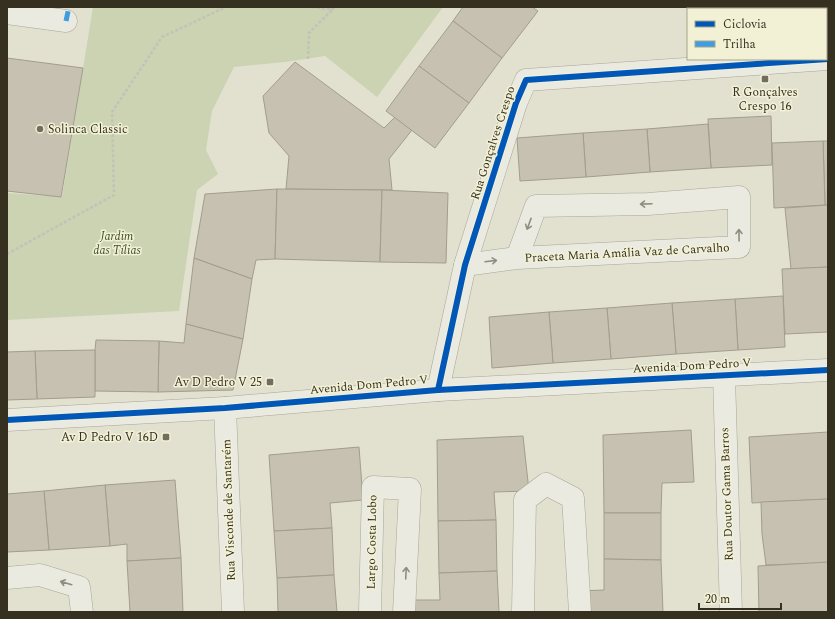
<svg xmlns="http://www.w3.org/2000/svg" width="835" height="619" font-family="Spectral,serif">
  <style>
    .green { fill: #cbd3b3 }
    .building { fill: #c6c1b0; stroke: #a29d8e }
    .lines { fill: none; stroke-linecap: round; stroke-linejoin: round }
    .street-casing { stroke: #a8a697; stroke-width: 23 }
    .path { stroke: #c3c2b6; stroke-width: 2.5; stroke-dasharray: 3 2; stroke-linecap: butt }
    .street { stroke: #ebeae0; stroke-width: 22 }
    .quiet { stroke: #3e9de0; stroke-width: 5; stroke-dasharray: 10 5; stroke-linecap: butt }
    .cycleway-casing { stroke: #f2f1d6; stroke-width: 8 }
    .cycleway { stroke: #0057b8; stroke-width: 6 }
    .oneway { stroke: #908d80 }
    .poi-dot { fill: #726e5d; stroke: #f2f1d6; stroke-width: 1.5 }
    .labels { text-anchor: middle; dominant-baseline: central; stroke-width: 3; stroke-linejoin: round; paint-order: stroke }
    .poi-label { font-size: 12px; fill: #363020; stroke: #f2f1d6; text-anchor: end }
    .street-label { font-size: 12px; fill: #363020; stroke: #f2f1d6 }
    .park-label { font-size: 12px; font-style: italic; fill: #3e5029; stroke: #f2f1d6 }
  </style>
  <rect width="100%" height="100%" fill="#e2e1cf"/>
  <!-- green -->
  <path class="green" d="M 93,7 L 443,7 L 377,97 L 325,56 L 285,62 L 234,67 L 212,111 L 206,150 L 218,174 L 197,190 L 179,311 L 7,320 L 7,193 L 62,197 Z"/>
  <!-- building -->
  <g class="building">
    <path d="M 463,7 L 532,7 L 538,11 L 502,58 L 453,21 Z"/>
    <path d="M 453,21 L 502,58 L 469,103 L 419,66 Z"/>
    <path d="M 7,58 L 83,68 L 61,197 L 7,191 Z"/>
    <path d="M 295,62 L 384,128 L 395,117 L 412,130 L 389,159 L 392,190 L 286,189 L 289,156 L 269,133 L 263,96 Z"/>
    <path d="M 419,66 L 469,103 L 435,148 L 386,111 Z"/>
    <path d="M 771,116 L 772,165 L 711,168 L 708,119 Z"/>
    <path d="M 708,124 L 711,168 L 650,172 L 647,129 Z"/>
    <path d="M 647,129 L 650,172 L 586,177 L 583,133 Z"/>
    <path d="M 583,133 L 586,177 L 520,181 L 517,138 Z"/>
    <path d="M 823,141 L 828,141 L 828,205 L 825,205 Z"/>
    <path d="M 823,141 L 825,205 L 774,208 L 772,143 Z"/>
    <path d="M 277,189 L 275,259 L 256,260 L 252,279 L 194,258 L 205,194 Z"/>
    <path d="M 277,189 L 382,190 L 380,262 L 275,259 Z"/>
    <path d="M 382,190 L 448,193 L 446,263 L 380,262 Z"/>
    <path d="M 828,205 L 828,267 L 791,269 L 785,208 Z"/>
    <path d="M 194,258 L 252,279 L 243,339 L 186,324 Z"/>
    <path d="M 828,267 L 828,332 L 785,334 L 782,269 Z"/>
    <path d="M 783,296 L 785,347 L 738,350 L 735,299 Z"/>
    <path d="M 735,299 L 738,350 L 676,354 L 672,303 Z"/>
    <path d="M 672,303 L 676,354 L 611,359 L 607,308 Z"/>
    <path d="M 607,308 L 611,359 L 553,363 L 549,312 Z"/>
    <path d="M 549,312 L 553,363 L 492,368 L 489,317 Z"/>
    <path d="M 186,324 L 243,339 L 233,390 L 158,392 L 159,341 L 184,343 Z"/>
    <path d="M 96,340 L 159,341 L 158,392 L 95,391 L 95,350 Z"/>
    <path d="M 95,350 L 95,397 L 37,399 L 35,351 Z"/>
    <path d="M 35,351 L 37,399 L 7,400 L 7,352 Z"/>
    <path d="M 691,430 L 694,482 L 662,483 L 661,513 L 604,513 L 603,435 Z"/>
    <path d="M 828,432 L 828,499 L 752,503 L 749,437 Z"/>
    <path d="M 523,436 L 529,491 L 494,492 L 496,520 L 438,521 L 437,440 Z"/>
    <path d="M 359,447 L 363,500 L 330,503 L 332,528 L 274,531 L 269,455 Z"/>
    <path d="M 175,480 L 181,558 L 127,561 L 127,544 L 110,546 L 105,485 Z"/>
    <path d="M 105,485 L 110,546 L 49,550 L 44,491 Z"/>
    <path d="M 44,491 L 49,550 L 7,552 L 7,494 Z"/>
    <path d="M 828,499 L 828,563 L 766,565 L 762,534 L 761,502 Z"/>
    <path d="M 604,513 L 661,513 L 661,560 L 604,559 Z"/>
    <path d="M 496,520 L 497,571 L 439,573 L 438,521 Z"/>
    <path d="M 332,528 L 334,575 L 277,578 L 274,531 Z"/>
    <path d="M 181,558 L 183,612 L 130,612 L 127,561 Z"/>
    <path d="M 604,559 L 661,560 L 663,612 L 577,612 L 576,591 L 604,590 Z"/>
    <path d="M 828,562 L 828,612 L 759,612 L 758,566 Z"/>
    <path d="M 497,571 L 499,612 L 412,612 L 412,600 L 440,600 L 439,573 Z"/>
    <path d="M 334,575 L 337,612 L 278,612 L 277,578 Z"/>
  </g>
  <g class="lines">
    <!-- street casing -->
    <g class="street-casing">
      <g id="street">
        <path d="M 7,13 L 66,21"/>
        <path d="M 465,265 L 517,258 L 739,247 L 739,197 L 648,204 L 536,206 L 517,258"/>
        <path d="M 724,376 L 731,612"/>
        <path d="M 438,390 L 465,265 L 516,103 L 526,80 L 828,59"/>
        <path d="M 225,408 L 233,612"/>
        <path d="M 7,420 L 225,408 L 438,390 L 828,370"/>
        <path d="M 7,578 L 40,575 L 79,587 L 82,612"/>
        <path d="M 370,612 L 373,487 L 410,489 L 404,612"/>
        <path d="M 523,612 L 525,500 L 546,484 L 573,498 L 580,612"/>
      </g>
    </g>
    <!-- path -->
    <g class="path">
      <path d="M 312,7 L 333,9 L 334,7"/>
      <path d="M 308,59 L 309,33 L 333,9 L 330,7"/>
      <path d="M 7,254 L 114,195 L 112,112 L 162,37 L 226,7"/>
    </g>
    <!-- street -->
    <use href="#street" class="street"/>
    <!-- quiet -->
    <path class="quiet" d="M 66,21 L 69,7"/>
    <!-- cycleway casing -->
    <g class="cycleway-casing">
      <g id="cycleway">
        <path d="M 438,390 L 465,265 L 516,103 L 526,80 L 828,59"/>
        <path d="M 7,420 L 225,408 L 438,390 L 828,370"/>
      </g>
    </g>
    <!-- cycleway -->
    <use href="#cycleway" class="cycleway"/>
  </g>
  <!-- one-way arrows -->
  <defs><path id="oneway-shaft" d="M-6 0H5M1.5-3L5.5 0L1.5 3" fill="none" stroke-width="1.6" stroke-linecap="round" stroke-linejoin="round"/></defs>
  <g class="oneway">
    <use href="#oneway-shaft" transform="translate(646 204) rotate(178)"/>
    <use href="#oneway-shaft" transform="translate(529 224) rotate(110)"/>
    <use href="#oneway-shaft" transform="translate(739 235) rotate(-91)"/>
    <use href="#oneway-shaft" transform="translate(491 261) rotate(-7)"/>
    <use href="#oneway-shaft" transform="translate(406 573) rotate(-87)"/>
    <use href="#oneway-shaft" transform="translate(66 583) rotate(-164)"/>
  </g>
  <!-- markers -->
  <g class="poi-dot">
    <rect x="761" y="75" width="8" height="8" rx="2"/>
    <circle cx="40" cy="129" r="4"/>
    <rect x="266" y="378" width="8" height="8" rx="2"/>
    <rect x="162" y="433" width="8" height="8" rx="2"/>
  </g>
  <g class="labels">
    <!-- poi labels -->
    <g class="poi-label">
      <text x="765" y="92" text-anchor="middle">R Gonçalves<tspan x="765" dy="14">Crespo 16</tspan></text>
      <text x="48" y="129" text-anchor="start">Solinca Classic</text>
      <text x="262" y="382">Av D Pedro V 25</text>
      <text x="158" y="437">Av D Pedro V 16D</text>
    </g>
    <!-- street labels -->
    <g class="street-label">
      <text transform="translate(493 143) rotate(-72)">Rua Gonçalves Crespo</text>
      <text transform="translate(627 253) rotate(-3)">Praceta Maria Amália Vaz de Carvalho</text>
      <text transform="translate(692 366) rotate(-3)">Avenida Dom Pedro V</text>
      <text transform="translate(369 385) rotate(-5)">Avenida Dom Pedro V</text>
      <text transform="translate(727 494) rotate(-92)">Rua Doutor Gama Barros</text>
      <text transform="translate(229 510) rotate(-92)">Rua Visconde de Santarém</text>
      <text transform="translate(372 542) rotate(-89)">Largo Costa Lobo</text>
    </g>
    <!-- park labels -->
    <g class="park-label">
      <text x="117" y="236">Jardim<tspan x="117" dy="14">das Tílias</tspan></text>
    </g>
  </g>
  <!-- border -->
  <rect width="835" height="619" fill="none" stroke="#363020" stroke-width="16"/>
  <!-- legend -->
  <rect x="687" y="8" width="140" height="52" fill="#f2f1d6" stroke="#a7a48d"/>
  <rect x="695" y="21" width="20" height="6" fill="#0057b8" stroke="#a7a48d"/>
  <text x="723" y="28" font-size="12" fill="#363020">Ciclovia</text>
  <rect x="695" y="41" width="20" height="6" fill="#3e9de0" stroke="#a7a48d"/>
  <text x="723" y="48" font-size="12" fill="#363020">Trilha</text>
  <!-- scale -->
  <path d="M699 603v6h82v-6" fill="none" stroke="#363020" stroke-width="2"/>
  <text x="705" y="603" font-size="12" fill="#363020" stroke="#f2f1d6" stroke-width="3" paint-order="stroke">20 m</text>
</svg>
